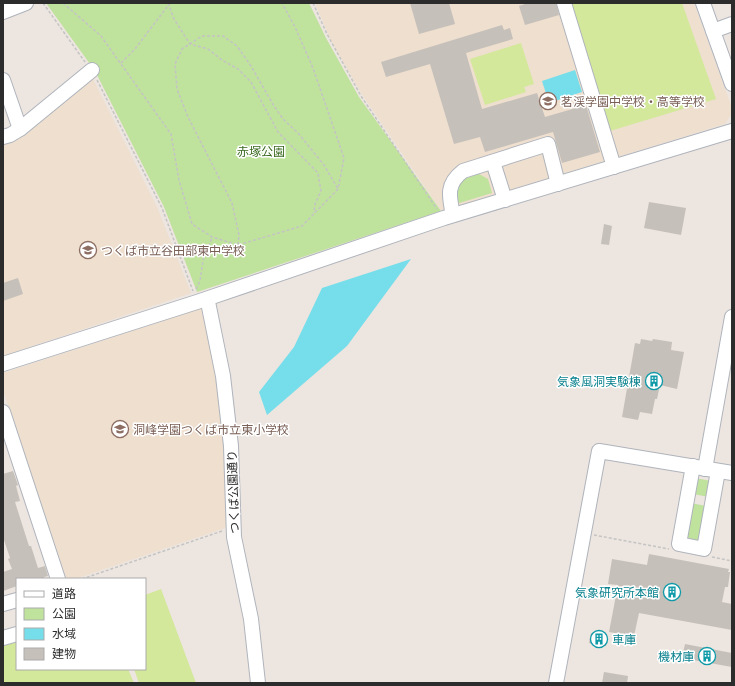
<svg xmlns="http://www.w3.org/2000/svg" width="735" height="686" font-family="Poppins,'Noto Sans JP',sans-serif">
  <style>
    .education { fill: #eedfcf }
    .green { fill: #bfe29d }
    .pitch { fill: #d3e89a }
    .water { fill: #76deeb }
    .building { fill: #c6c0ba }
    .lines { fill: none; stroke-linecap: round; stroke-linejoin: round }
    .minor-casing { stroke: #afb4bc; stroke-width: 16 }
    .path { stroke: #c4c4c4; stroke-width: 1.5; stroke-dasharray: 3 2; stroke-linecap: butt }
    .minor { stroke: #fff; stroke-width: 14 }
    .labels { text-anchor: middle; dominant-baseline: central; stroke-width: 3; stroke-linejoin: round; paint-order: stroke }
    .education-label { font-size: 12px; fill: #785e54; stroke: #fff; text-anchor: start }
    .park-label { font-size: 12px; fill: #38681d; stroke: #fff }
    .culture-label { font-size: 12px; fill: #0d838f; stroke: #fff; text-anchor: end }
    .street-label { font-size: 12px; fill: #2c2c2c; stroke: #fff }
  </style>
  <rect width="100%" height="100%" fill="#ede5df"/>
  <!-- education -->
  <g class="education">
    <path d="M 315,3 L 694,3 L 732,108 L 732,113 L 725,124 L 441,211 L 361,93 L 331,41 Z"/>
    <path d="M 91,75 L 157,207 L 191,293 L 3,356 L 3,142 Z"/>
    <path d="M 202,308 L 224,411 L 227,526 L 225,528 L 75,579 L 65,579 L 3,390 L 3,373 Z"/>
  </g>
  <!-- green -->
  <g class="green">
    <path d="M 46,3 L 309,3 L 326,38 L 359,97 L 441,211 L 197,292 L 164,207 L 95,71 Z"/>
    <path d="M 479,174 L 488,179 L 492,193 L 456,204 L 455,186 L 460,180 Z"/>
    <path d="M 695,478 L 711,481 L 709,497 L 693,494 Z"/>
    <path d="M 691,503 L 706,506 L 700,541 L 684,539 Z"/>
  </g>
  <!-- pitch -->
  <g class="pitch">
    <path d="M 568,3 L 682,3 L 716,99 L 610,131 Z"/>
    <path d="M 521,43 L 534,84 L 524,87 L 526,92 L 485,105 L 470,59 Z"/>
    <path d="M 161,589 L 196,683 L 139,683 L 134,669 L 145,669 L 145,595 Z"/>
    <path d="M 17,636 L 17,669 L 128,669 L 134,683 L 3,683 L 3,641 Z"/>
  </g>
  <!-- water -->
  <g class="water">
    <path d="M 575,70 L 582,92 L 549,103 L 542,81 Z"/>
    <path d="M 411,259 L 347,346 L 267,415 L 259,392 L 294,347 L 322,288 Z"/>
  </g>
  <!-- building -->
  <g class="building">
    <path d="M 410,3 L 449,3 L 455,24 L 419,34 Z"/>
    <path d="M 528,3 L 556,3 L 559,15 L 525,25 L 519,6 Z"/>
    <path d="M 502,25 L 504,30 L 510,28 L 513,39 L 466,53 L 482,109 L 537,93 L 545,117 L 586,105 L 600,152 L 562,163 L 553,132 L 485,152 L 480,137 L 454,144 L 430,64 L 386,77 L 381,62 Z"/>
    <path d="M 649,202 L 686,208 L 681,235 L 644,228 Z"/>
    <path d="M 604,224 L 612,226 L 609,245 L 601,244 Z"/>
    <path d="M 18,278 L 23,294 L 3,301 L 3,283 Z"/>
    <path d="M 641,339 L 652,341 L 653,339 L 672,342 L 671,350 L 684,352 L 677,389 L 660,385 L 657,399 L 655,399 L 652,414 L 640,412 L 638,420 L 622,417 L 635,343 L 640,344 Z"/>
    <path d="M 13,471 L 18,485 L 16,486 L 20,501 L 15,502 L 29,546 L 31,546 L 38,568 L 45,566 L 48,576 L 44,577 L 44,579 L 17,579 L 17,586 L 3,591 L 3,572 L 12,569 L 8,559 L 10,558 L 3,537 L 3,474 Z"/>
    <path d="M 649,554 L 729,569 L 728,572 L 730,572 L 728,587 L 725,587 L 722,602 L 732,604 L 732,630 L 639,613 L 634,636 L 609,632 L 618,585 L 608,584 L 612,559 L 647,565 Z"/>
    <path d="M 591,633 L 608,636 L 606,646 L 589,643 Z"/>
    <path d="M 685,644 L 732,653 L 732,667 L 682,658 Z"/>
    <path d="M 604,672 L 628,676 L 627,683 L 602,683 Z"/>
  </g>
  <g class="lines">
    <!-- minor casing -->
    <g class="minor-casing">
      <g id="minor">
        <path d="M 564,3 L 614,167"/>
        <path d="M 703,3 L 732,84"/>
        <path d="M 3,12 L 26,3"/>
        <path d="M 713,31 L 732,24"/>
        <path d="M 3,80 L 20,129"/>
        <path d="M 3,137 L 10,135 L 20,129 L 92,70"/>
        <path d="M 493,162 L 505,200"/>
        <path d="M 453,215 C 449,196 446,184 463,171 L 548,144 L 558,184"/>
        <path d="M 208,302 L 223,376 L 231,446 L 234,537 L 251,619 L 258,683"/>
        <path d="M 3,364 L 197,302 L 444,218 L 732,131"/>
        <path d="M 3,412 L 58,579"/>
        <path d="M 693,466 L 679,544 L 704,549 L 718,471"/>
        <path d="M 705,469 L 732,317"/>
        <path d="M 3,604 L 17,600"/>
        <path d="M 3,638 L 17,634"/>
        <path d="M 556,683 L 599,451 L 732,473"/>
      </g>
    </g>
    <!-- path -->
    <g class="path">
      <path d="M 43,3 L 85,62"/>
      <path d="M 63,3 L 101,36 L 171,134 L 179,180 L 192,224 L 212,237 L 238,245 L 302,226 L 338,189 L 344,158 L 313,68 L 295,27 L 282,3"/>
      <path d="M 168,3 L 174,19 L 190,44 L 208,49 L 222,60 L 238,69 L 251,82 L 278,132 L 318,173 L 321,191 L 315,204 L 314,213"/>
      <path d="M 313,3 L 327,34 L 361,96 L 437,209"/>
      <path d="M 121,63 L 135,49 L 170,3"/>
      <path d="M 97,80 L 162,208 L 193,291"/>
      <path d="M 238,245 L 239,235 L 232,203 L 188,117 L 177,89 L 175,64 L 182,49 L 202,36 L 223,36 L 237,46 L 251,66 L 274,106 L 283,119 L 298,133 L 324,165 L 338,189"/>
      <path d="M 196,289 L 200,281 L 203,260 L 212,238"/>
      <path d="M 594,535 L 669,549"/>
      <path d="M 712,557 L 732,561"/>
      <path d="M 82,579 L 222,531"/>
    </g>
    <!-- minor -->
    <use href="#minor" class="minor"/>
  </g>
  <!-- icons -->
  <defs>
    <g id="school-ring" transform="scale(0.9)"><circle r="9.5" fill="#fff" stroke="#8d6e63" stroke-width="1.5"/><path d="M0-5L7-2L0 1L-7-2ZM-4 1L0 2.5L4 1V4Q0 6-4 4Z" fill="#8d6e63"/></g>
    <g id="building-ring" transform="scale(0.9)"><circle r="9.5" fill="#fff" stroke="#0f9aa8" stroke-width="1.5"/><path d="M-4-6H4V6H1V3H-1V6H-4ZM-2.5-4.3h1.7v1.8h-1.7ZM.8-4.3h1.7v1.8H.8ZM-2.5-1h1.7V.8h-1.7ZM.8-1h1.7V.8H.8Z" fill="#0f9aa8"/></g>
  </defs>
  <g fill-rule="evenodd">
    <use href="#school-ring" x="548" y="101"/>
    <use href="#school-ring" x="88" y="250"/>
    <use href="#building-ring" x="654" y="381"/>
    <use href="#school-ring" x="120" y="429"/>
    <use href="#building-ring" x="672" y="592"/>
    <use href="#building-ring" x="599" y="639"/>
    <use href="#building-ring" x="707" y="656"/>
  </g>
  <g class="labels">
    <!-- education labels -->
    <g class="education-label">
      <text x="561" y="101">茗渓学園中学校・高等学校</text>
      <text x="101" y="250">つくば市立谷田部東中学校</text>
      <text x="133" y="429">洞峰学園つくば市立東小学校</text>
    </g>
    <!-- park labels -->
    <g class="park-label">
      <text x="261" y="151">赤塚公園</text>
    </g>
    <!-- culture labels -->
    <g class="culture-label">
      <text x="641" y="381">気象風洞実験棟</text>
      <text x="659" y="592">気象研究所本館</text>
      <text x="612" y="639" text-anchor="start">車庫</text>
      <text x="694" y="656">機材庫</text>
    </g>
    <!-- street labels -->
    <g class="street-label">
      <text transform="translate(233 492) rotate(-92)">つくば公園通り</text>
    </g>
  </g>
  <!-- border -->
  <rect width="735" height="686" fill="none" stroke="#2c2c2c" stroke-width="8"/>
  <!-- legend -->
  <rect x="16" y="578" width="130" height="92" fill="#ffffff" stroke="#ababab"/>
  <rect x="24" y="591" width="20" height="6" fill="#ffffff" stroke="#ababab"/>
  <text x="52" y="598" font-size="12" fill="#2c2c2c">道路</text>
  <rect x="24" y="608" width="20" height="12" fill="#bfe29d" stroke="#ababab"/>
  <text x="52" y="618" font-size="12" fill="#2c2c2c">公園</text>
  <rect x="24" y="628" width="20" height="12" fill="#76deeb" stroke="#ababab"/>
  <text x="52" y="638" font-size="12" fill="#2c2c2c">水域</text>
  <rect x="24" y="648" width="20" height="12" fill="#c6c0ba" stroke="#ababab"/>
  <text x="52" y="658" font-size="12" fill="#2c2c2c">建物</text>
</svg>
